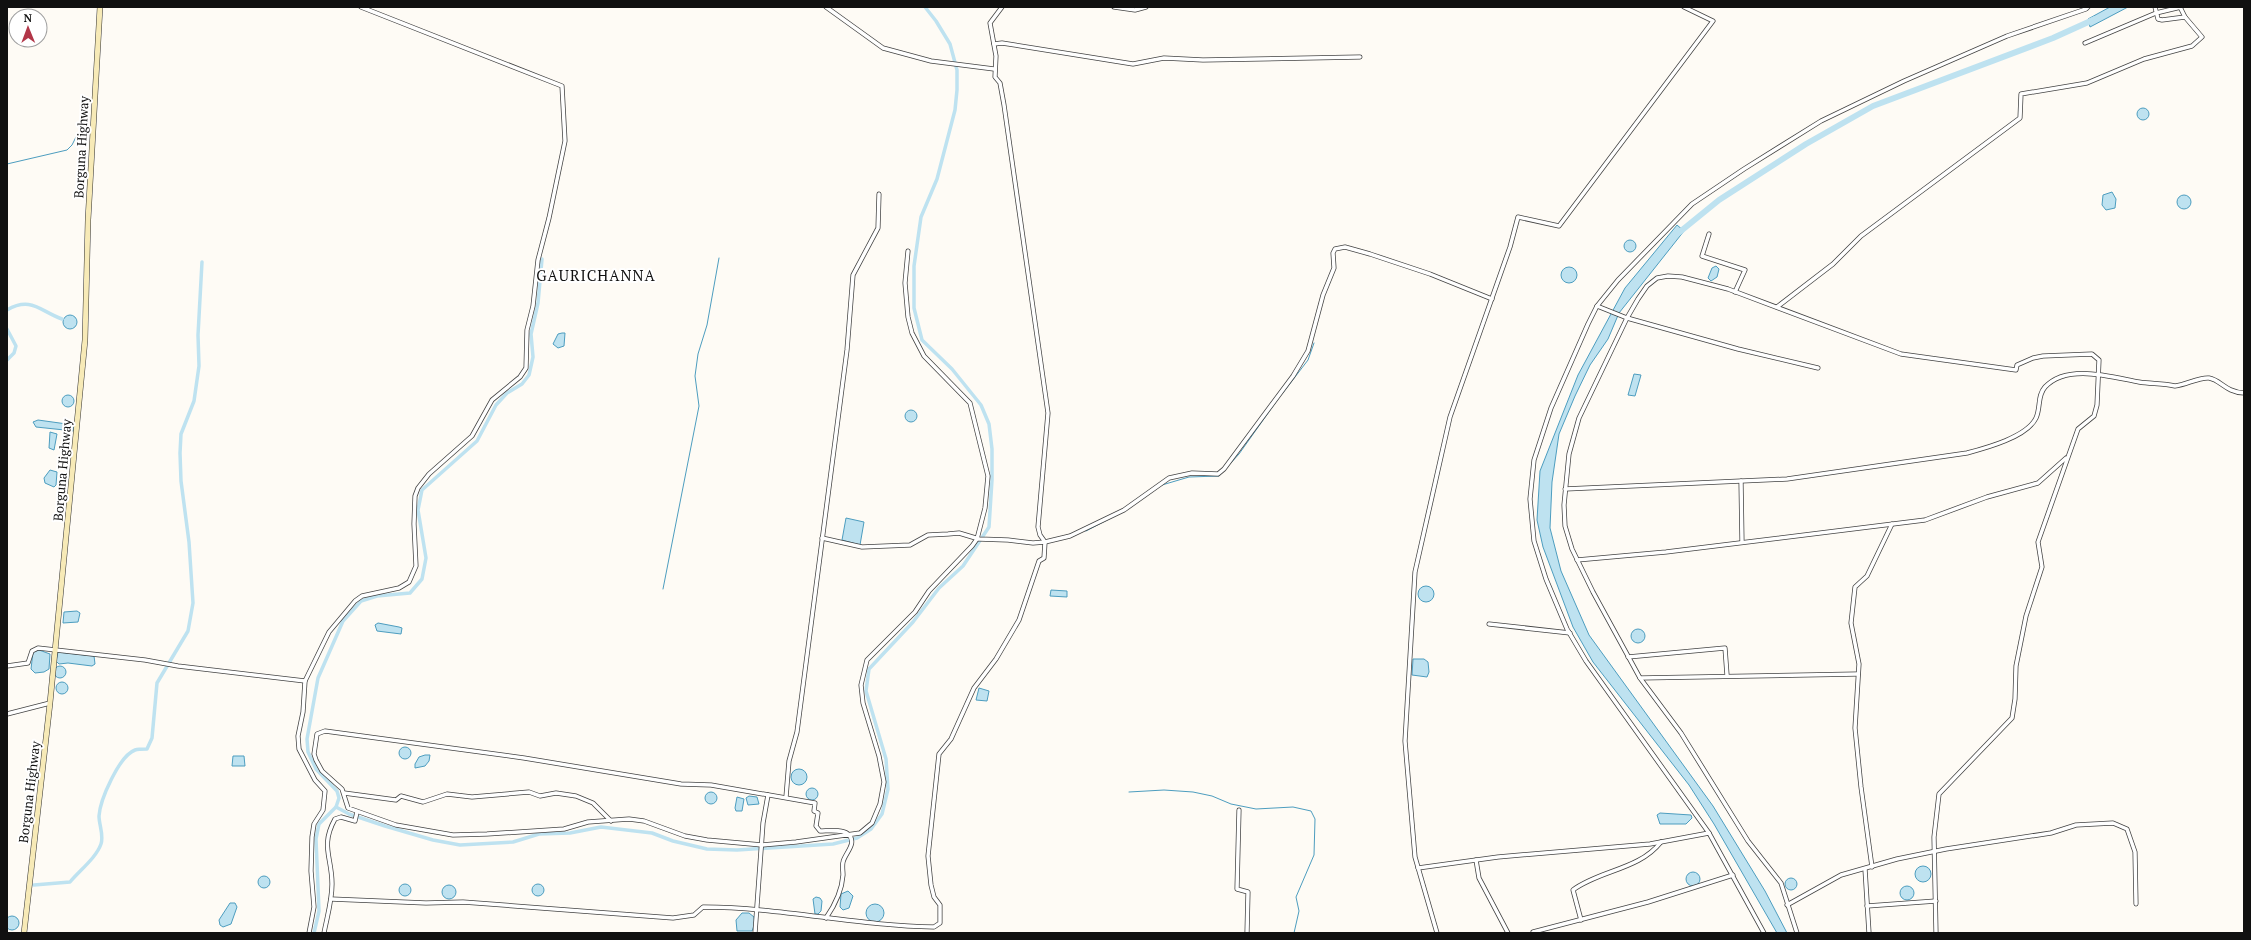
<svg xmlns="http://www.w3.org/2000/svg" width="2251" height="940" font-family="'PT Serif',serif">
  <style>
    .water { fill: #bee2f0; stroke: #4d9dbf }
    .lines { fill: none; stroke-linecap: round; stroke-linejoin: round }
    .stream { stroke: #4d9dbf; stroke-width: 1 }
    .canal { stroke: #bee2f0; stroke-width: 3.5 }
    .river { stroke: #bee2f0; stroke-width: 6 }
    .minor-casing { stroke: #434343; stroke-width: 5 }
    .secondary-casing { stroke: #323232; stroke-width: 6 }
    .minor { stroke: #fff; stroke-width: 3.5 }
    .secondary { stroke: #f7eab7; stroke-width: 5 }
    .labels { text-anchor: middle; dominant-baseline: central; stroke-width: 4; stroke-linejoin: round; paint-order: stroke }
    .street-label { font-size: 13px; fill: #101010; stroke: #fff }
    .quarter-label { font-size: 15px; letter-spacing: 1px; fill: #101010; stroke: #fff }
  </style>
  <rect width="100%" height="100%" fill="#fefbf5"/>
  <!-- water -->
  <g class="water">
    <path d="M 2110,7 L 2128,7 L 2090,27 L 2088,19 Z"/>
    <circle cx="2143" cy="114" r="6"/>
    <path d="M 2112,192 L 2116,199 L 2115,208 L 2106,210 L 2102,205 L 2103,195 Z"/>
    <circle cx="2184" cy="202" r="7"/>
    <path d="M 1677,225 L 1684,231 L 1619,313 L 1608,339 L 1590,365 L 1575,396 L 1559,434 L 1552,482 L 1550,528 L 1561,571 L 1589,635 L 1713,806 L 1765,891 L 1787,933 L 1777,933 L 1714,824 L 1689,785 L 1593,662 L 1573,627 L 1543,547 L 1537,520 L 1540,471 L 1578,375 L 1625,288 Z"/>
    <circle cx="1630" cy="246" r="6"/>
    <path d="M 1716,266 L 1719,269 L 1717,277 L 1711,281 L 1708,278 L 1712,268 Z"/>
    <circle cx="1569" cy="275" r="8"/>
    <circle cx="70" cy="322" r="7"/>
    <path d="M 562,333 L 565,333 L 564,346 L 558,348 L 553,344 L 558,334 Z"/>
    <path d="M 1634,374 L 1641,375 L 1635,396 L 1628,395 Z"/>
    <circle cx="68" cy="401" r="6"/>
    <circle cx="911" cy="416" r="6"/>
    <path d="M 38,420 L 74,425 L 74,431 L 36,427 L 33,422 Z"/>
    <path d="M 50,432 L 57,434 L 54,450 L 49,448 Z"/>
    <path d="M 50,470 L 57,472 L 56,485 L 54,487 L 45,483 L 44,478 Z"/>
    <path d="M 846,518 L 864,522 L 860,545 L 842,540 Z"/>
    <circle cx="1426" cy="594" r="8"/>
    <path d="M 1051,590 L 1067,591 L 1067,597 L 1050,596 Z"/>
    <path d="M 77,611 L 80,613 L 78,622 L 63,623 L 64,612 Z"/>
    <path d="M 378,623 L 399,627 L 402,628 L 401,634 L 377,631 L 375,625 Z"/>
    <circle cx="1638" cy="636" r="7"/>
    <path d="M 39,650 L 50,654 L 49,669 L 44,672 L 35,673 L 31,669 L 33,652 Z"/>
    <path d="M 58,652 L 94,656 L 95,664 L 92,666 L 68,663 L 59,664 L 56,661 Z"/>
    <path d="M 1413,659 L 1424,659 L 1428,662 L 1429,672 L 1427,677 L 1412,675 Z"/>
    <circle cx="60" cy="672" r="6"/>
    <circle cx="62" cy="688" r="6"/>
    <path d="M 979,688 L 989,691 L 987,701 L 976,700 Z"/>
    <circle cx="405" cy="753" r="6"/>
    <path d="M 425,755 L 430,755 L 429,761 L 425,766 L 415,768 L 415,764 L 419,757 Z"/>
    <path d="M 233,756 L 244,756 L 245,766 L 232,766 Z"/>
    <circle cx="799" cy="777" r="8"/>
    <circle cx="812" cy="794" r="6"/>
    <circle cx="711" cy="798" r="6"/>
    <path d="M 749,796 L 757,797 L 759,804 L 748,805 L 746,798 Z"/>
    <path d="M 737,797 L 744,799 L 742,811 L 736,811 L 735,808 Z"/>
    <path d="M 1660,813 L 1691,815 L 1692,818 L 1686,824 L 1660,824 L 1657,815 Z"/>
    <circle cx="1923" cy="874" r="8"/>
    <circle cx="1693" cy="879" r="7"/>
    <circle cx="264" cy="882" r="6"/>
    <circle cx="1791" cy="884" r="6"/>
    <circle cx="405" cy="890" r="6"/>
    <circle cx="538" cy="890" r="6"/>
    <circle cx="449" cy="892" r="7"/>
    <circle cx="1907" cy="893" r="7"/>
    <path d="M 848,891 L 853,896 L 849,908 L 843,910 L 840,907 L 841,894 Z"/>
    <path d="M 816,897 L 820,898 L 822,901 L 821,911 L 818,914 L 815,914 L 813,899 Z"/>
    <path d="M 230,903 L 235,903 L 237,907 L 231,924 L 223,927 L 220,925 L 219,920 Z"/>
    <circle cx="875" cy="913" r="9"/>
    <path d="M 742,913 L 749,913 L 754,917 L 755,923 L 752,931 L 737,931 L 736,920 Z"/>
    <circle cx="12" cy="923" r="7"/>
  </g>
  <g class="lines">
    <!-- stream -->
    <g class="stream">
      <path d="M 7,164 L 67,150 L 72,145 L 76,137"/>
      <path d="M 1282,394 L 1308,360 L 1314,343"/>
      <path d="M 1162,485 L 1189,477 L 1219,476 L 1239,454 L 1278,399"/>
      <path d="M 1086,531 L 1128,509"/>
      <path d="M 663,589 L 699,406 L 695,376 L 698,354 L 707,325 L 719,258"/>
      <path d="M 1129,792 L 1164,790 L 1193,792 L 1212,796 L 1231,804 L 1256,809 L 1293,807 L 1311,811 L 1315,819 L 1314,855 L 1296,897 L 1299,911 L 1294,933"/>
    </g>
    <!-- canal -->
    <g class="canal">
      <path d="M 7,310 C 31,296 40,311 62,319"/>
      <path d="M 7,329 L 16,346 L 14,353 L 7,360"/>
      <path d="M 336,807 L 349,814 L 385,826 L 433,840 L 460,845 L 513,842 L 539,834 L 570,833 L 601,827 L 652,833 L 673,841 L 707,849 L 737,850 L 833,844 L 857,838 L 871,829 L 882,814 L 888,789 L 886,759 L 866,691 L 869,669 L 913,622 L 939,588 L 963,566 L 989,527 L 992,480 L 992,449 L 989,424 L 981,405 L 952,369 L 922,340 L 914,308 L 914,266 L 921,217 L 937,179 L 955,110 L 957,90 L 957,70 L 950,44 L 936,21 L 925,7"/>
      <path d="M 34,885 L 70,882 C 80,870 96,858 101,844 C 104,835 99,825 99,816 C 100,800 119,756 135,750 C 138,749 143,749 147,749 L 152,738 L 157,683 L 188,631 L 193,603 L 189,542 L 181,481 L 180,453 L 181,434 L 194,401 L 199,366 L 198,335 L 202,262"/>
      <path d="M 314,933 L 319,911 L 316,839 L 319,824 L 336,807 L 339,798 L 337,791 L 316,769 L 308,752 L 307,739 L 318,678 L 343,621 L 361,601 L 377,596 L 410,593 L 422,579 L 426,558 L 418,510 L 422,490 L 477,441 L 496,405 L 507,393 L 522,384 L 529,375 L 533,357 L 531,334 L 538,303 L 542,259"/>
    </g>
    <!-- river -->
    <path class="river" d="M 1676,235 L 1719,200 L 1806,144 L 1873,106 L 2053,38 L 2095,19"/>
    <!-- minor casing -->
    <g class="minor-casing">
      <g id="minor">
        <path d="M 826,7 L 883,48 L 931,61 L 994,69"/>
        <path d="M 1002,7 L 990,23 L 996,56 L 995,77 L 1000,83 L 1004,105 L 1048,413 L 1038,527 L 1040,535 L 1045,542 L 1070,536 L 1124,510 L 1169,478 L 1192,473 L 1218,474 L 1224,469 L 1293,376 L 1308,351 L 1323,295 L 1334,268 L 1333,253 L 1335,249 L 1345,247 L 1370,254 L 1430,274 L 1492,299"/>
        <path d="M 1114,7 L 1135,10 L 1146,7"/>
        <path d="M 2155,7 L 2158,19 L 2162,20 L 2185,17"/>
        <path d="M 2085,43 L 2156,13 L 2181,7"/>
        <path d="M 994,44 L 1002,43 L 1133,64 L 1164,58 L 1203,60 L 1360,57"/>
        <path d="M 1709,234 L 1702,256 L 1745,270 L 1735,292"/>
        <path d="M 1597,306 L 1627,318 L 1738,349 L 1818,368"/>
        <path d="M 1777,307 L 1833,264 L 1861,236 L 2020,118 L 2021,94 L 2087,83 L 2144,59 L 2192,46 L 2202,37 L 2185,17 L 2180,7"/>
        <path d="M 1741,481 L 1742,542"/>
        <path d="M 1565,489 L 1787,479 L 1967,453 C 1986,448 2027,437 2036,418 C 2041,407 2037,396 2045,387 C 2067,363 2112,377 2139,382 C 2151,384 2163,383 2175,386 C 2186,385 2199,377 2209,378 C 2221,380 2225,392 2244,393"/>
        <path d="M 1577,560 L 1666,552 L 1925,520 L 1987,497 L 2038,483 L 2066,458"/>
        <path d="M 1489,624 L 1570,633"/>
        <path d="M 1628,657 L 1725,648 L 1727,675"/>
        <path d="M 7,666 L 28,663 L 32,651 L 38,648 L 145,660 L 178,666 L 305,681"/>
        <path d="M 1640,678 L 1858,674"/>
        <path d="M 7,714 L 50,703"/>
        <path d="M 344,793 L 396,800 L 401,796 L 423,802 L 447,794 L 472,797 L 529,792 L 540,796 L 556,793 L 576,796 L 593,803 L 611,821"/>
        <path d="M 786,797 L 789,761 L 797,732 L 847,350 L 853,275 L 878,228 L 879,194"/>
        <path d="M 1239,810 L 1237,889 L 1248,892 L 1247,933"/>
        <path d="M 1709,833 L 1586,661 L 1567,629 L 1546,579 L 1534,541 L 1530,499 L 1534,460 L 1551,408 L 1588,324 L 1597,306 L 1618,280 L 1692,204 L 1744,169 L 1821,121 L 1904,81 L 2007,36 L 2086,9 L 2088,7"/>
        <path d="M 1476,860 L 1479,878 L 1508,933"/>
        <path d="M 1872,867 L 1861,787 L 1855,728 L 1859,664 L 1851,623 L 1855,587 L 1867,576 L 1892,524"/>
        <path d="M 1418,868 L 1498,857 L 1650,844 L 1709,833 L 1764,933"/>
        <path d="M 1865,869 L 1869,933"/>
        <path d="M 331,899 L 426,903 L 463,902 L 673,918 L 694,915 L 703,907 C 781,907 857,926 934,927 L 940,923 L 940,905 L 934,897 L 931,885 L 928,856 L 939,754 L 951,739 L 974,688 L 996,659 L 1019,620 L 1039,561 L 1044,558 L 1045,542 L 1033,543 L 1008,540 L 979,539 L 959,533 L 948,534 L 928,535 L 910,545 L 862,547 L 822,538"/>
        <path d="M 1787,905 L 1841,875 L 1897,859 L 1946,849 L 2051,833 L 2076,825 L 2113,823 L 2127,829 L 2135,852 L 2136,904"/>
        <path d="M 1867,906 L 1936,901"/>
        <path d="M 826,918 C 835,905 842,890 843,875 C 843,871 842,866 843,862 C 845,853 858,843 848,834 C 842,829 828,831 820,831 L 816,826 L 818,813 L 814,811 L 815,803 L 711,785 L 681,784 L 524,758 L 325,731 L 317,734 L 314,754 L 316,760 L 322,771 L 342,789 L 348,808 L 396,825 L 453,835 L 487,834 L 564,829 L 588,822 L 629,819 L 644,821 L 685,836 L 707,840 L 762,845 L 796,842 L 860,833 L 872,823 L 880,804 L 884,782 L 879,756 L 863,703 L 861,685 L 867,660 L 915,612 L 929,591 L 972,546 L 977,539 L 985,508 L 988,476 L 970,403 L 924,356 L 912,333 L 908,317 L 905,283 L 908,251"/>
        <path d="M 1581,920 L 1573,890 C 1600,870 1639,870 1661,842"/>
        <path d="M 1533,932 L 1648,902 L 1733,875"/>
        <path d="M 309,933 L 314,907 L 311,871 L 312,837 L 314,824 L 323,810 L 325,791 L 315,780 L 299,749 L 298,736 L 303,712 L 305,681 L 329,632 L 355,601 L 362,596 L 399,588 L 409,582 L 416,566 L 414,524 L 415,496 L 418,488 L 429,474 L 472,436 L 492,400 L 520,377 L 526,368 L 527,330 L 533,306 L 538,260 L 549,218 L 565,141 L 562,86 L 361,7"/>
        <path d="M 324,933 C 327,917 332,901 332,884 C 332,857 320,846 335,819 L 341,817 L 355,821 L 357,812"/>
        <path d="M 755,933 L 763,823 L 768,795"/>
        <path d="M 1437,933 L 1415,857 L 1405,741 L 1415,572 L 1450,417 L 1510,247 L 1518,217 L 1559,226 L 1713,21 L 1684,7"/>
        <path d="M 1797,933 L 1781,883 L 1748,841 L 1681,733 L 1640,678 L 1593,592 L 1572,549 L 1565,526 L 1564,505 L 1569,454 L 1579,418 L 1627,318 L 1638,299 L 1647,286 L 1657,278 L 1668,276 L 1682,277 L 1728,289 L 1901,354 L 2016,370 L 2017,365 L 2033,358 L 2043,356 L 2092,354 L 2099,360 L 2097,405 L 2094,416 L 2078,429 L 2038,542 L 2042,567 L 2026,616 L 2016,666 L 2015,699 L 2012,718 L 1939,794 L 1934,837 L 1936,933"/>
      </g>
    </g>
    <!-- secondary casing -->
    <g class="secondary-casing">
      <path id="secondary" d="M 24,933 L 50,703 L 85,340 L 88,220 L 100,7"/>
    </g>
    <!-- minor -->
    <use href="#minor" class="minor"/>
    <!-- secondary -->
    <use href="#secondary" class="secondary"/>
  </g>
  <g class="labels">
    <!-- street labels -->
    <g class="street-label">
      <text transform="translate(81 147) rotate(-87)">Borguna Highway</text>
      <text transform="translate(62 470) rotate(-85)">Borguna Highway</text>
      <text transform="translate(29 792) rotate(-83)">Borguna Highway</text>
    </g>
    <!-- quarter labels -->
    <g class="quarter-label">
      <text x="596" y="275">GAURICHANNA</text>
    </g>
  </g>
  <!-- border -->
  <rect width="2251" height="940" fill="none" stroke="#101010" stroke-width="16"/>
  <!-- north arrow -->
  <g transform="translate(28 28) rotate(359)"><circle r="19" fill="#ffffff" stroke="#9f9f9f"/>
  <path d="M0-3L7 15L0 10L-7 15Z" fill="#b23648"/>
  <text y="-6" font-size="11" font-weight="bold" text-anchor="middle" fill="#101010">N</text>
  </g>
</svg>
